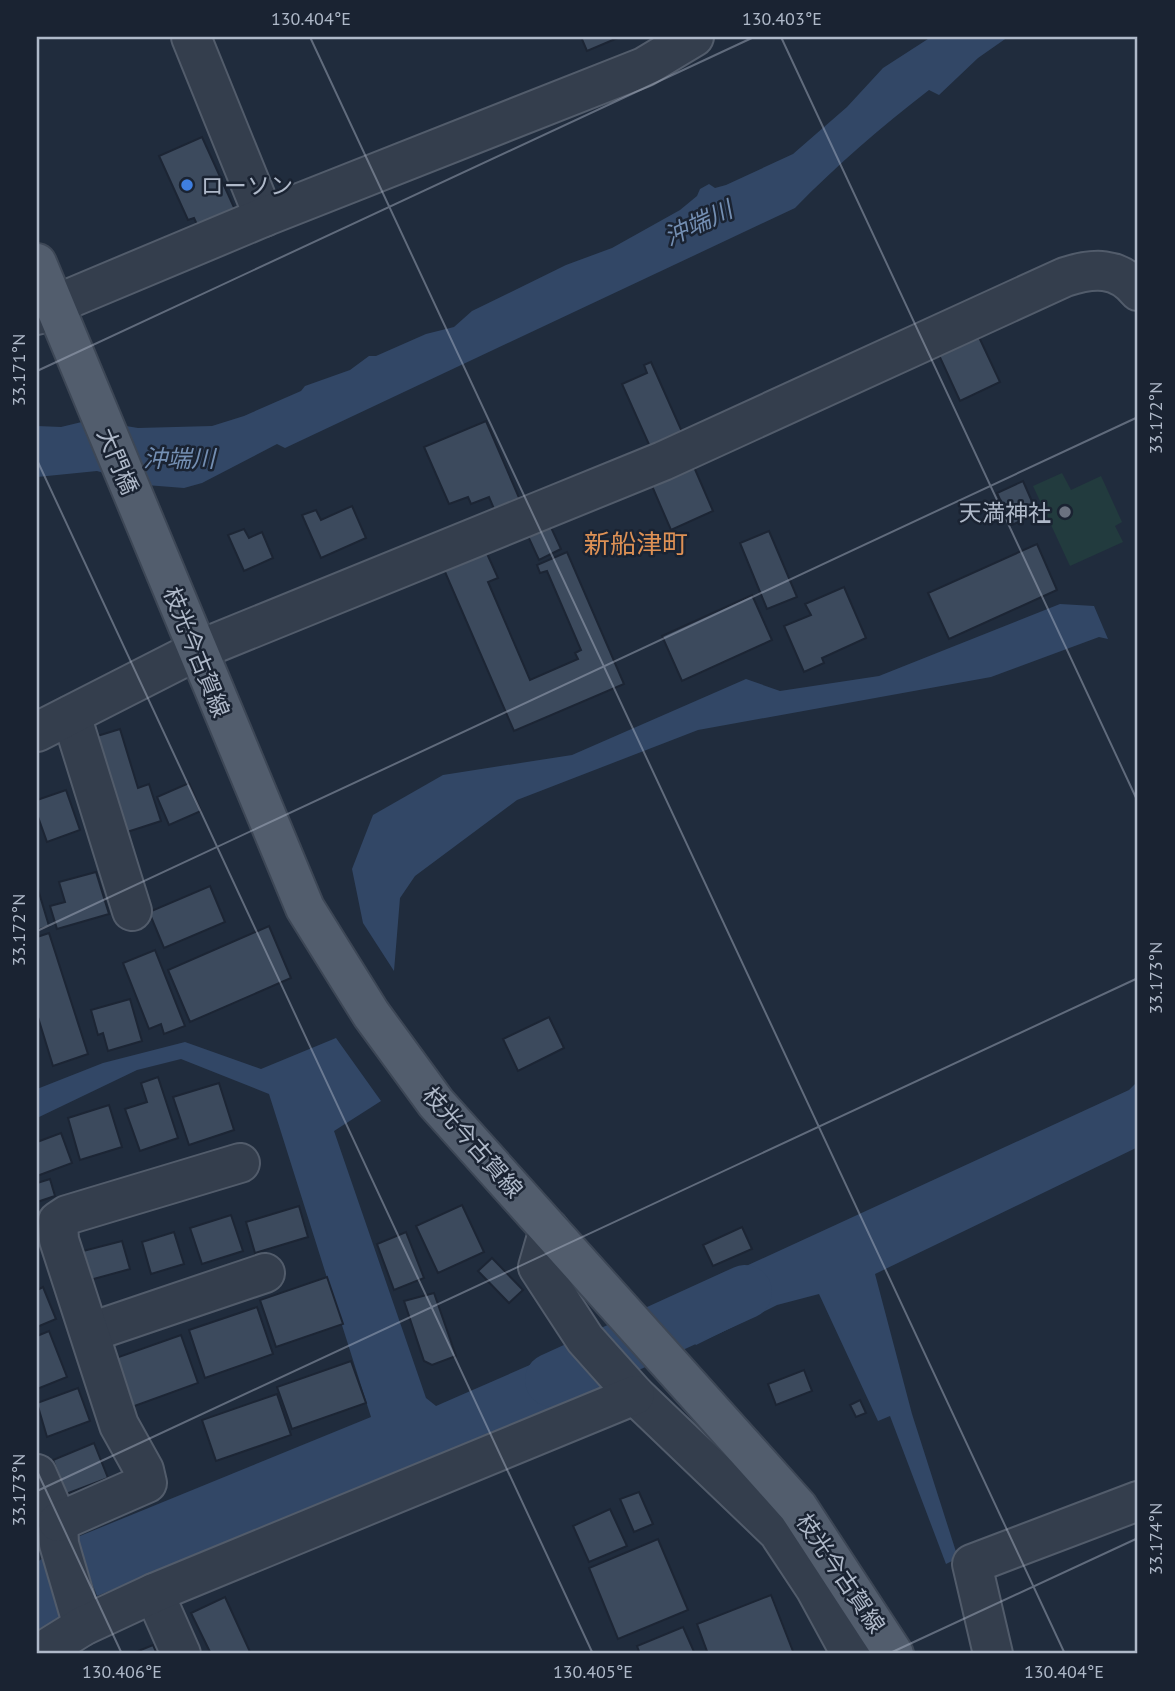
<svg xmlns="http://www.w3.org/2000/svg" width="1175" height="1691" font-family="'PT Sans','Noto Sans JP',sans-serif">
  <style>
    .green { fill: #223b3e }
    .water { fill: #324766 }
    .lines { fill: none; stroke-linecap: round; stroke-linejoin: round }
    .river { stroke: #324766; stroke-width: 54 }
    .building { fill: #3c4a5d; stroke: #1c2534; stroke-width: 2 }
    .minor-casing { stroke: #525c6b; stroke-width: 42 }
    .major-casing { stroke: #3d4756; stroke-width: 42 }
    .minor { stroke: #343e4d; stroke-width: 38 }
    .major { stroke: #525d6d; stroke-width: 38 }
    .ticks { fill: none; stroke: #afb9c9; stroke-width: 2; stroke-opacity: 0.45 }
    .shop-dot { fill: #3f7fe0; stroke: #1a2332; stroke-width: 2.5 }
    .worship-dot { fill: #6b7280; stroke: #1a2332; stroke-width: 2.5 }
    .labels { text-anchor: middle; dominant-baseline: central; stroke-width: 5; stroke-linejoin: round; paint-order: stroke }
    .poi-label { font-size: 23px; fill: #afb9c9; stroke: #1a2332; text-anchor: start }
    .street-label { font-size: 23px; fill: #afb9c9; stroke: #1a2332 }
    .water-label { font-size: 24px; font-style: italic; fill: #748fb3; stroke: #1a2332 }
    .quarter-label { font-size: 26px; fill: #de9155; stroke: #1a2332 }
    .neatline { fill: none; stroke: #afb9c9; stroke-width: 2.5 }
    .ticks-label { font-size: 18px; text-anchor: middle; fill: #afb9c9 }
  </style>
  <rect width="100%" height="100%" fill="#202c3d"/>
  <!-- green -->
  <path class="green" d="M 1062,473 L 1071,490 L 1101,476 L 1122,522 L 1115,526 L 1123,542 L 1070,566 L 1033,486 Z"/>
  <!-- water -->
  <g class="water">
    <path d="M 931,37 L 1008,37 L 978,58 L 939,95 L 929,90 C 881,127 837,165 795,208 L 285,448 L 277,444 L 202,483 L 184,488 L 146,485 L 97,471 L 37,477 L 37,426 L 61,427 L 90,420 L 138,428 L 212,426 L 244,416 L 301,391 L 305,386 L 350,370 L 369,356 L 376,356 L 426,334 L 454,327 L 472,311 L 566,265 L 612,248 L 680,210 L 697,196 L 700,189 L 709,184 L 715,188 L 726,185 L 793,154 L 847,107 L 883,68 Z"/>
    <path d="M 1060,604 L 1094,606 L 1108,639 L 1099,637 L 991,677 L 698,730 L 517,800 L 415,876 L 400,898 L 394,971 L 363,923 L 352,869 L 373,815 L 443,775 L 572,755 L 746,679 L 780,691 L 879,676 Z"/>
    <path d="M 336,1038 L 381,1101 L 334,1131 L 426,1398 L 436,1406 L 571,1347 L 602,1386 L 596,1393 L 97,1596 L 75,1538 L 371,1417 L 269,1094 L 181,1059 L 137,1070 L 37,1118 L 37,1089 L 103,1063 L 185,1042 L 261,1069 Z"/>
    <path d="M 1138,1081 L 1138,1147 L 875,1274 L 912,1414 L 958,1558 L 946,1564 L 890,1416 L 878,1421 L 819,1294 L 777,1305 L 696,1345 L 659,1306 L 1129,1090 Z"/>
    <path d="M 45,1557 L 63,1619 L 37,1635 L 37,1562 Z"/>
  </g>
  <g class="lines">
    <!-- river -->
    <path class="river" d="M 552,1380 L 745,1292"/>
  </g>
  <!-- building -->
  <g class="building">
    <path d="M 581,37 L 620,37 L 587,51 Z"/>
    <path d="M 202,137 L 237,214 L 200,231 L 194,218 L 188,220 L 159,156 Z"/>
    <path d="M 978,335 L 1000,382 L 960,401 L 938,353 Z"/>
    <path d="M 651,362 L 683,434 L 651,449 L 622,384 L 647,373 L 644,365 Z"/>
    <path d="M 486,421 L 520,500 L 495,511 L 489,497 L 471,504 L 468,497 L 449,504 L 424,447 Z"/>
    <path d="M 694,467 L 713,511 L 671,530 L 652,486 Z"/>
    <path d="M 1023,481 L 1037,513 L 1012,525 L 997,493 Z"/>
    <path d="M 352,506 L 366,538 L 321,558 L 302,515 L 316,510 L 321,520 Z"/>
    <path d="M 549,523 L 561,549 L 539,560 L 527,534 Z"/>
    <path d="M 244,529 L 249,538 L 262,532 L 273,558 L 244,571 L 228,535 Z"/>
    <path d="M 769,531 L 797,597 L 767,609 L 740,543 Z"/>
    <path d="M 1037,544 L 1057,590 L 949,639 L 928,593 Z"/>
    <path d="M 484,547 L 498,578 L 488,582 L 530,680 L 578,659 L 575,653 L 581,650 L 547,571 L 540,573 L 537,565 L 567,552 L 624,684 L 514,731 L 442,565 Z"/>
    <path d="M 844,587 L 866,638 L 822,658 L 824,663 L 804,672 L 784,626 L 811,615 L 805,604 Z"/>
    <path d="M 752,595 L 772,640 L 682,681 L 662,636 Z"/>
    <path d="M 120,729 L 138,788 L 149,784 L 161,821 L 124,833 L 94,737 Z"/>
    <path d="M 189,783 L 201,811 L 169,825 L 157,797 Z"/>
    <path d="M 66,790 L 80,830 L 47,842 L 37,814 L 37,800 Z"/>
    <path d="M 96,872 L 109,914 L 57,929 L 50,906 L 65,902 L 59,882 Z"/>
    <path d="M 37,886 L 49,926 L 37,930 Z"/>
    <path d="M 210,886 L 225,922 L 164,948 L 149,912 Z"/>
    <path d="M 269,926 L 291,978 L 190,1022 L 168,970 Z"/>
    <path d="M 49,933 L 88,1054 L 53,1066 L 37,1014 L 37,937 Z"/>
    <path d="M 155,950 L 185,1026 L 164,1034 L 161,1024 L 149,1029 L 123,963 Z"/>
    <path d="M 130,999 L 142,1041 L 108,1051 L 103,1033 L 98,1035 L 91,1010 Z"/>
    <path d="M 549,1017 L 564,1048 L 518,1071 L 503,1039 Z"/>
    <path d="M 158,1077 L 178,1138 L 140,1151 L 125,1109 L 147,1102 L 141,1083 Z"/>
    <path d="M 219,1083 L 234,1130 L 189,1145 L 173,1097 Z"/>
    <path d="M 109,1105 L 122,1147 L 80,1160 L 68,1118 Z"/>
    <path d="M 61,1133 L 72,1163 L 37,1176 L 37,1142 Z"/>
    <path d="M 50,1179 L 55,1196 L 37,1202 L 37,1183 Z"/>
    <path d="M 462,1205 L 484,1252 L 438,1273 L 416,1226 Z"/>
    <path d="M 299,1206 L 308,1237 L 255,1253 L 246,1222 Z"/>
    <path d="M 231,1215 L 243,1251 L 202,1264 L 190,1228 Z"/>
    <path d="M 742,1227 L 752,1249 L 713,1266 L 703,1245 Z"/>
    <path d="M 174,1232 L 184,1264 L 151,1274 L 142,1242 Z"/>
    <path d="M 406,1232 L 424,1278 L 394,1290 L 377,1244 Z"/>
    <path d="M 122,1241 L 130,1269 L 90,1280 L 83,1251 Z"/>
    <path d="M 492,1258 L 523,1290 L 509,1303 L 478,1271 Z"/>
    <path d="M 327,1277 L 343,1324 L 276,1347 L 260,1300 Z"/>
    <path d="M 43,1287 L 56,1319 L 37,1327 L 37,1290 Z"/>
    <path d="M 434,1293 L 456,1356 L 432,1365 L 424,1361 L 404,1301 Z"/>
    <path d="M 257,1307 L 273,1354 L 205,1378 L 189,1330 Z"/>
    <path d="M 49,1331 L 67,1377 L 37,1389 L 37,1336 Z"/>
    <path d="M 181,1335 L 198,1383 L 129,1408 L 113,1359 Z"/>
    <path d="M 351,1361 L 366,1403 L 292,1429 L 277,1387 Z"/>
    <path d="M 804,1370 L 812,1391 L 776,1405 L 768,1384 Z"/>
    <path d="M 78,1388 L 90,1421 L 47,1437 L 37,1403 Z"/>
    <path d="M 277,1394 L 291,1435 L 216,1461 L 202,1420 Z"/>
    <path d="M 860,1400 L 866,1413 L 856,1417 L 850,1405 Z"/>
    <path d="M 94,1443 L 108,1478 L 66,1494 L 53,1460 Z"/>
    <path d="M 639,1492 L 653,1524 L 634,1532 L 620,1499 Z"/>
    <path d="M 610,1509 L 627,1546 L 589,1562 L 573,1526 Z"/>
    <path d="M 658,1539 L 688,1610 L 618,1639 L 589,1568 Z"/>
    <path d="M 771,1595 L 794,1654 L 708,1654 L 697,1624 Z"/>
    <path d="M 225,1597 L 251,1654 L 211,1654 L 191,1613 Z"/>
    <path d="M 683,1627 L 695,1654 L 640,1654 L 637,1646 Z"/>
    <path d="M 153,1645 L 157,1654 L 131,1654 Z"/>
  </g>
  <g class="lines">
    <!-- minor casing -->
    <g class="minor-casing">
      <g id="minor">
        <path d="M 191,37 L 264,217"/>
        <path d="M 37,315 L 54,305 L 264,217 L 644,67 L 694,37"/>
        <path d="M 71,715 L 132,911"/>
        <path d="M 37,732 L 196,651 L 663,461 L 1065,277 C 1093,268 1118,266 1138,291"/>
        <path d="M 549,1229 L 538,1267 L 585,1339 L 635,1395 L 778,1532 L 815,1588 L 851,1654"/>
        <path d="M 91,1332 L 265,1273"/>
        <path d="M 37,1474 L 58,1522 L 59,1544 L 83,1626"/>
        <path d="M 58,1522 L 147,1483 L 144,1470 L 119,1425 L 59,1240 L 58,1221 L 67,1215 L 240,1163"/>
        <path d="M 154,1593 L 181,1654"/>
        <path d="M 38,1654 L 83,1626 L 154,1593 L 635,1395"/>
        <path d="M 993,1654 L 972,1564 L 1138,1501"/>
      </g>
    </g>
    <!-- major casing -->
    <g class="major-casing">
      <path id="major" d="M 37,263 L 305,908 L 371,1014 L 436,1103 L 798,1507 L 894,1654"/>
    </g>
    <!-- minor -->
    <use href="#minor" class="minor"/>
    <!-- major -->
    <use href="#major" class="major"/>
  </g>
  <!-- ticks -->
  <path class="ticks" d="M 310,37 L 1065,1654M 781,37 L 1138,802M 37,371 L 754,37M 37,460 L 593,1654M 37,931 L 1138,417M 37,1471 L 122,1654M 37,1491 L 1138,978M 888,1654 L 1138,1538"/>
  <!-- markers -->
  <circle class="shop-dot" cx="187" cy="185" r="7"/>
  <circle class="worship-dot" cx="1065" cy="512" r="7"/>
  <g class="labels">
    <!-- poi labels -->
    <g class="poi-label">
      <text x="201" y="185">ローソン</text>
      <text x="1051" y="512" text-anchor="end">天満神社</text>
    </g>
    <!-- street labels -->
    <g class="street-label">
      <text transform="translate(118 461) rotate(67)">大門橋</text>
      <text transform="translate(197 652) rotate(68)">枝光今古賀線</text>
      <text transform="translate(473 1142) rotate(49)">枝光今古賀線</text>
      <text transform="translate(841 1573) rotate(56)">枝光今古賀線</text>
    </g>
    <!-- water labels -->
    <g class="water-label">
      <text transform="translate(698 223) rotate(-25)">沖端川</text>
      <text x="179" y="458">沖端川</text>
    </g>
    <!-- quarter labels -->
    <g class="quarter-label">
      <text x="636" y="543">新船津町</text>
    </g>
  </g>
  <!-- border -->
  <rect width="1175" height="1691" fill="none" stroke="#1a2332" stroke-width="77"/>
  <rect x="38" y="38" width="1098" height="1614" class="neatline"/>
  <g class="ticks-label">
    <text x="311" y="25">130.404°E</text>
    <text x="782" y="25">130.403°E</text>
    <text transform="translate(19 370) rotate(-90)" y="6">33.171°N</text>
    <text transform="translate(1156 418) rotate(-90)" y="6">33.172°N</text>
    <text transform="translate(19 930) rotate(-90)" y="6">33.172°N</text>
    <text transform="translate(1156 978) rotate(-90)" y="6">33.173°N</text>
    <text transform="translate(19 1490) rotate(-90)" y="6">33.173°N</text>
    <text transform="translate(1156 1539) rotate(-90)" y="6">33.174°N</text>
    <text x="122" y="1678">130.406°E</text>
    <text x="593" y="1678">130.405°E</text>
    <text x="1064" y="1678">130.404°E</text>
  </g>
</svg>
